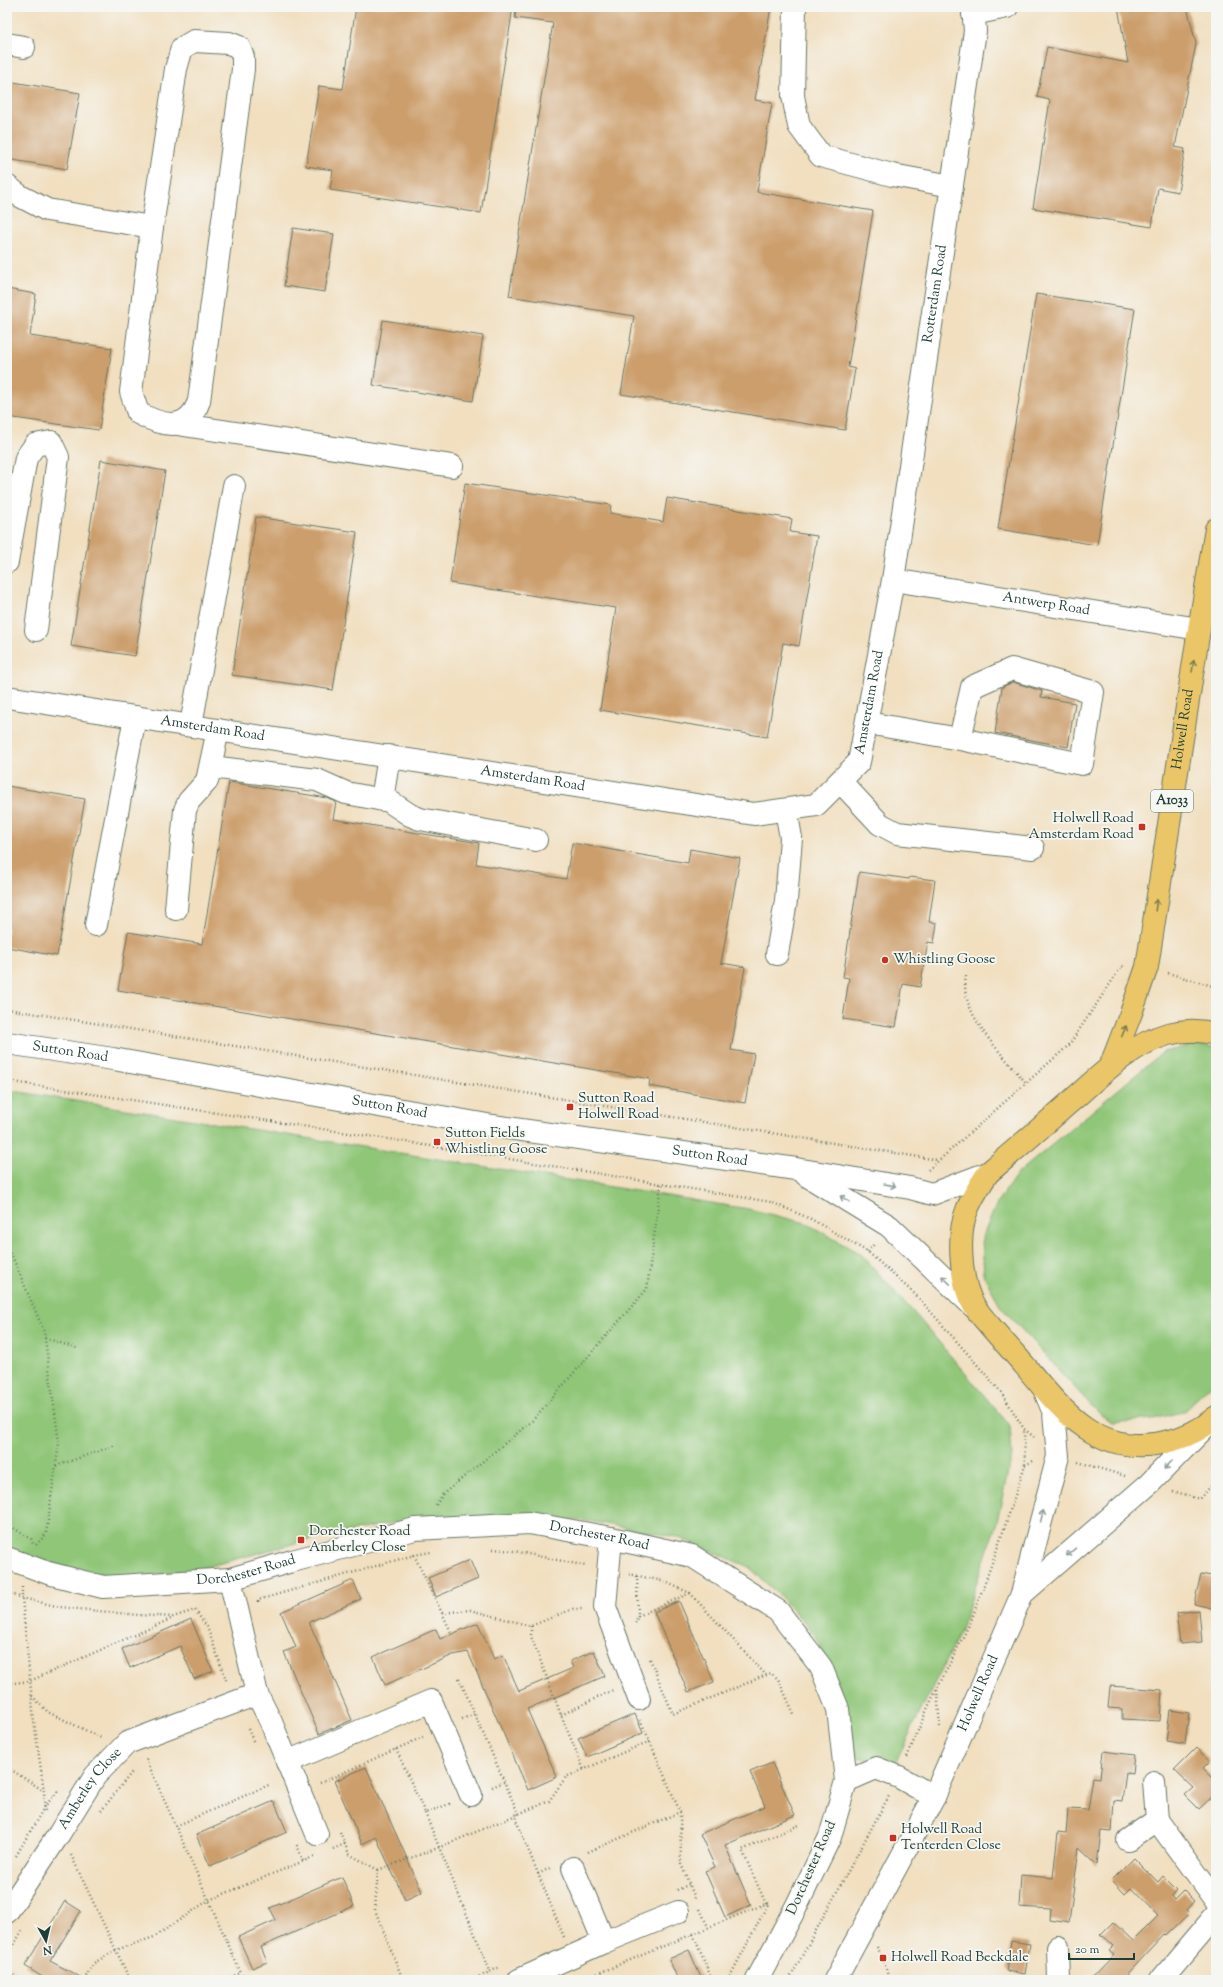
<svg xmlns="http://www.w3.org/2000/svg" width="1223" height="1987" font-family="'Sorts Mill Goudy',serif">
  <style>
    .green { fill: #90c678; stroke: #588256 }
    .building { fill: #cc9e6c }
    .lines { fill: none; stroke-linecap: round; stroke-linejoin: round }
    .minor-casing { stroke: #687665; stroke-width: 24 }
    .highway-casing { stroke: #687665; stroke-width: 24 }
    .path { stroke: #687665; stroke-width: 2.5; stroke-dasharray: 1 3; stroke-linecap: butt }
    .minor { stroke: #fff; stroke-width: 22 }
    .highway { stroke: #eac669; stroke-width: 22 }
    .oneway { stroke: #7a7b4c }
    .oneway2 { stroke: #8f9e9a }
    .poi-dot { fill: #c8321e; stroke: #f6f6f2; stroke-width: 1.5 }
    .labels { text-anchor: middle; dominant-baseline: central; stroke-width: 3.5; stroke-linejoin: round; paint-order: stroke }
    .shield { fill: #f6f6f2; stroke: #60746d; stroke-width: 1 }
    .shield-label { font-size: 13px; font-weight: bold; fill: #1f3d34 }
    .street-label { font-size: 14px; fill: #1f3d34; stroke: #f6f6f2 }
    .poi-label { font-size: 14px; fill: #1f3d34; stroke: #f6f6f2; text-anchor: start }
  </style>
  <rect width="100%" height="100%" fill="#f6f6f2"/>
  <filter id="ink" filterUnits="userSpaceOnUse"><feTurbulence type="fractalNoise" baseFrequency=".025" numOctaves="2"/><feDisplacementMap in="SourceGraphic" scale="8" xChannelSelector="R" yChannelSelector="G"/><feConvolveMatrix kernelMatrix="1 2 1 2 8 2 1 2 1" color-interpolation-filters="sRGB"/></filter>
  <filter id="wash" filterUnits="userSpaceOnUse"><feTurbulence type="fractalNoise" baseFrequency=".012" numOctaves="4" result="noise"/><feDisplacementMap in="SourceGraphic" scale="16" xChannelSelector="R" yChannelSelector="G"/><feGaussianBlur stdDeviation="0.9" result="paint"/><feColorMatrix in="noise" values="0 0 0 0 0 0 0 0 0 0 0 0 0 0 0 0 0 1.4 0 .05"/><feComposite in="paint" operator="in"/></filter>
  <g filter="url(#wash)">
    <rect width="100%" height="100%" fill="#f1dfc0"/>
    <!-- green -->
    <g class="green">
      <path d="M 1193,1045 L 1216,1047 L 1216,1380 L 1183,1412 L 1153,1419 L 1113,1423 L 1098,1413 L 1001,1307 L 984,1276 L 982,1238 L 997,1203 L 1017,1174 L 1163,1052 Z"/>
      <path d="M 7,1090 L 749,1209 L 806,1223 L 862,1255 L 916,1315 L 1010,1426 L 1012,1455 L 996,1525 L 960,1632 L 893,1767 L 858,1757 L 836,1680 L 816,1636 L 781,1597 L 749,1567 L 677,1537 L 589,1521 L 424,1517 L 315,1538 L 195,1570 L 138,1577 L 84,1573 L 7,1550 Z"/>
    </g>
    <g id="blocks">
      <!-- building -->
      <g class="building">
        <path d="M 356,7 L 513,7 L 481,213 L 330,190 L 333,170 L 306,166 L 319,86 L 343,89 Z"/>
        <path d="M 516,7 L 771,7 L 755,100 L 772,103 L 757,192 L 873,211 L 848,367 L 855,369 L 845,430 L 621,394 L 634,316 L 509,296 L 553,23 L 515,18 Z"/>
        <path d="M 1118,7 L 1187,7 L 1196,44 L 1175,147 L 1185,149 L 1178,192 L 1158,188 L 1152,227 L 1033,208 L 1050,100 L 1037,97 L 1047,47 L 1128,63 Z"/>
        <path d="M 7,81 L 80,93 L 67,169 L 7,159 Z"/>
        <path d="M 293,228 L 334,234 L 325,292 L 284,286 Z"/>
        <path d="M 7,289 L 36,294 L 30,336 L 112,348 L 99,430 L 7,417 Z"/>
        <path d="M 1036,294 L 1135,309 L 1097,545 L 998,529 Z"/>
        <path d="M 383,320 L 483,336 L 473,401 L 373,385 Z"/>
        <path d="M 101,460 L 165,471 L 135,656 L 71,646 Z"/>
        <path d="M 465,483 L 611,505 L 610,513 L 663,522 L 667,498 L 792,519 L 790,532 L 817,536 L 799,646 L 783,643 L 767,737 L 600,710 L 616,608 L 450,583 Z"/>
        <path d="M 256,517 L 357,532 L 333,690 L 232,675 Z"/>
        <path d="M 1013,682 L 1042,691 L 1041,697 L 1075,703 L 1068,747 L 995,733 L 1002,687 Z"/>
        <path d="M 229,782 L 327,798 L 336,802 L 333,819 L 479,843 L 476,864 L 566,879 L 572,843 L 688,863 L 690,849 L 740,858 L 721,963 L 745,967 L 731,1050 L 754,1054 L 745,1103 L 649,1086 L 650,1079 L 118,990 L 128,932 L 202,944 Z"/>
        <path d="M 7,786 L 85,799 L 57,956 L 7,947 Z"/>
        <path d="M 859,872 L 909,879 L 910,877 L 935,880 L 929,922 L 937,923 L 934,943 L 928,942 L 920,987 L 903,984 L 896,1027 L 843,1019 L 849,978 L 843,977 Z"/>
        <path d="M 470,1560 L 478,1579 L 436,1597 L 428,1578 Z"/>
        <path d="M 1201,1574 L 1216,1577 L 1216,1609 L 1194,1604 Z"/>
        <path d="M 353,1580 L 361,1599 L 309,1622 L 352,1720 L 319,1734 L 284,1652 L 296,1647 L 281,1612 Z"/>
        <path d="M 679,1601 L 714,1682 L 688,1692 L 654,1612 Z"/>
        <path d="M 1199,1610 L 1202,1642 L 1180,1644 L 1176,1613 Z"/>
        <path d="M 191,1619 L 213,1671 L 194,1679 L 180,1646 L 130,1668 L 122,1649 Z"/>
        <path d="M 478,1623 L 494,1659 L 503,1655 L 519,1691 L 573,1668 L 570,1661 L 594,1651 L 605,1676 L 527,1709 L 557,1777 L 528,1790 L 468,1652 L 453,1655 L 385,1685 L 373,1657 L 436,1629 L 440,1639 Z"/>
        <path d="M 1110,1686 L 1162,1690 L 1160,1721 L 1122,1719 L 1122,1709 L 1108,1708 Z"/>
        <path d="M 1170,1710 L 1189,1713 L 1185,1744 L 1166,1741 Z"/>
        <path d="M 635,1714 L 643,1733 L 587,1757 L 578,1738 Z"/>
        <path d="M 1197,1747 L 1210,1761 L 1203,1768 L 1216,1781 L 1216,1793 L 1199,1809 L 1185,1795 L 1193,1788 L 1174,1770 Z"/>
        <path d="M 1103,1751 L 1134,1755 L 1132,1774 L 1126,1773 L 1122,1801 L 1114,1800 L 1112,1832 L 1101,1831 L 1097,1865 L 1079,1848 L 1069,1923 L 1050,1920 L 1051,1909 L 1019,1907 L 1021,1875 L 1053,1878 L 1058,1832 L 1066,1833 L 1068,1809 L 1088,1810 L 1093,1777 L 1100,1778 Z"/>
        <path d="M 772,1763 L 795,1815 L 725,1845 L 751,1905 L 725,1917 L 705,1871 L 715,1867 L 700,1834 L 765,1806 L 750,1772 Z"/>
        <path d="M 366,1767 L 422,1892 L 405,1900 L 376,1837 L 362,1844 L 335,1781 Z"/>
        <path d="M 274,1801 L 287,1832 L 210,1866 L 196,1835 Z"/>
        <path d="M 1134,1858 L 1158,1882 L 1163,1876 L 1177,1890 L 1172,1896 L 1175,1900 L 1184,1891 L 1194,1901 L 1186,1910 L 1189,1913 L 1166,1936 L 1164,1934 L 1121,1980 L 1090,1980 L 1114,1955 L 1109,1951 L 1114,1946 L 1101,1934 L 1113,1922 L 1133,1941 L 1158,1916 L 1131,1888 L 1125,1894 L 1112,1880 Z"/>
        <path d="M 342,1877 L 354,1906 L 261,1947 L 267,1962 L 252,1968 L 238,1937 L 276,1920 L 270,1908 Z"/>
        <path d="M 65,1901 L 81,1911 L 50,1961 L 86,1980 L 47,1980 L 25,1966 Z"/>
        <path d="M 1011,1941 L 1030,1944 L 1025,1974 L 1006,1971 Z"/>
        <path d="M 689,1950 L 702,1980 L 678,1980 L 669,1959 Z"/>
      </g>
    </g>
  </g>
  <g filter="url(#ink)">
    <use href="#blocks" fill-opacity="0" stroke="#687665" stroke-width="1"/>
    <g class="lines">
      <!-- minor casing -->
      <g class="minor-casing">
        <g id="minor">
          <path d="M 795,7 L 793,96 L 799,126 L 821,156 L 892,175 L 952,186"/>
          <path d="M 973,14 L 1007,7"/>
          <path d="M 194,41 L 229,43 L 239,47 L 243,57 L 243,69 L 199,401 C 188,433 162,426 138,413 L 131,392 L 152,227 L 176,69 L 182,48 Z"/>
          <path d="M 7,44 L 24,47"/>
          <path d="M 7,186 L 20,196 L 47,210 L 152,227"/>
          <path d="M 177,424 L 452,466"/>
          <path d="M 7,562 L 26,458 L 35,445 L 51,442 L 58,457 L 36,630"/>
          <path id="s1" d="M 893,580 L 1199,629"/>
          <path id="s2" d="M 7,697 L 754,814 L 816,805 L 859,762 L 893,580 L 975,31 L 973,7"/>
          <path d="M 867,723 L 960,739 L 972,687 L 1012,669 L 1093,692 L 1082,764 L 960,739"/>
          <path d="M 191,725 L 234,486"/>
          <path d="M 211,767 L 317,780 L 346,793 L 389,801 L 410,815 L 420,819 L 536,840"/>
          <path d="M 840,781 L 880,824 L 897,833 L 1033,848"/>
          <path d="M 382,800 L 389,756"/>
          <path d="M 176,909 L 185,810 L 189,801 L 207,781 L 218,730"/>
          <path d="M 96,925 L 135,717"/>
          <path d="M 777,954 L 786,901 L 791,838 L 786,810"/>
          <path id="s3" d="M 7,1043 L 113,1059 L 493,1126 L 796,1169 L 910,1188 L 932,1194 L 988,1173"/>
          <path d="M 806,1175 L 889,1226 L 974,1307"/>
          <path d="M 611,1538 L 605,1607 L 639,1699"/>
          <path id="s4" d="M 7,1558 L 48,1573 L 103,1587 L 230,1579 L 292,1561 L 415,1529 L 529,1523 L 611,1538 L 692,1556 L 778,1611 L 821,1667 L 838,1709 L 846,1781 L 830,1837 L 796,1907 L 757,1980"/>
          <path d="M 230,1579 L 257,1694 L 271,1722 L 317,1834"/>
          <path d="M 1022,1594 L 1150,1483 L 1205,1427"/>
          <path d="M 287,1762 L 431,1701 L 471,1795"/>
          <path d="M 846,1781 L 876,1768 L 899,1777 L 934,1797"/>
          <path d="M 1157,1820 L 1216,1901"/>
          <path d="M 1128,1840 L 1157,1820 L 1154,1782"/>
          <path d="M 573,1868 L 604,1942"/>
          <path id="s5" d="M 7,1912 L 59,1834 L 95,1776 L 127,1743 L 257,1694"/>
          <path d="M 1058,1947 L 1059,1980"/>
          <path d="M 519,1980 L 604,1942 L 678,1912"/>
          <path id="s6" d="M 835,1980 L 934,1797 L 1022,1594 L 1058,1456 L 1054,1413 L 1044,1389"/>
          <path d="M 1161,1980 L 1216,1915"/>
        </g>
      </g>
      <!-- highway casing -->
      <g class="highway-casing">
        <g id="highway">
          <path d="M 1216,1034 C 1201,1030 1183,1030 1168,1034 C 1129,1045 1098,1078 1069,1103 C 1042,1127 1015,1150 988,1173 C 980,1185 972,1197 967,1210 C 957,1234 960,1285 975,1307 C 979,1314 985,1320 990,1326 C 1002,1340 1014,1353 1026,1367 C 1063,1412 1100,1458 1165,1442 C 1184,1438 1201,1430 1216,1417"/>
          <path id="s7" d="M 1110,1067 L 1131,1013 L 1147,967 L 1199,629 L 1216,529"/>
        </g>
      </g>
      <!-- path -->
      <g class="path">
        <path d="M 1168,973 L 1216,987"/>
        <path d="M 966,976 C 958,1014 1004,1055 1026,1083"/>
        <path d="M 7,1009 L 938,1160"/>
        <path d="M 7,1081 L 388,1139 L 771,1202 L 811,1219 L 868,1252 L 917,1296 L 1001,1392 L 1024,1429 L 1034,1437"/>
        <path d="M 928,1170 L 1069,1045 L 1122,966 L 1124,967"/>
        <path d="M 7,1250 L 12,1256 L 44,1331 L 59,1443 L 46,1534 L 36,1545"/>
        <path d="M 868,1252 L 875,1243"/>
        <path d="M 45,1338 L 79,1349"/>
        <path d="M 1078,1462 L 1125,1476"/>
        <path d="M 1025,1465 L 1033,1461"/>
        <path d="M 56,1466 L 116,1445"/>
        <path d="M 1173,1491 L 1199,1499 L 1216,1481"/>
        <path d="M 436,1505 L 443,1494 L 532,1421 L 647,1289 L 661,1184"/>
        <path d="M 7,1524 L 31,1539 L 33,1544"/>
        <path d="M 493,1549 L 514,1551 L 586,1566"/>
        <path d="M 414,1555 L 452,1634"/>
        <path d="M 629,1574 L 663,1581 L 690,1593 L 766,1675"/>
        <path d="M 637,1576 L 638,1616 L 690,1593"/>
        <path d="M 22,1587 L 22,1598 L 34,1721 L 44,1791 L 45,1813"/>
        <path d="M 7,1592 L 22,1598 L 60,1607 L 138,1615 L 173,1617 L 195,1610 L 207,1627 L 227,1682"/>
        <path d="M 258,1602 L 258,1600 L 414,1555 L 431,1552"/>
        <path d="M 442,1613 L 470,1610 L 531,1626 L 573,1609 L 584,1609"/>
        <path d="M 635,1623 L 638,1616"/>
        <path d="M 531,1626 L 531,1636 L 561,1715 L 584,1770"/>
        <path d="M 650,1659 L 673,1714 L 771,1673 L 778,1679 L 795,1716"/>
        <path d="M 459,1678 L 518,1813 L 516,1820 L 564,1937"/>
        <path d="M 7,1684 L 30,1681 L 173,1618"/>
        <path d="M 937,1690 L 940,1727"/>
        <path d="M 32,1696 L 48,1712 L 101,1738"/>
        <path d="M 561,1715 L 613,1690"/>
        <path d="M 462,1719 L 475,1714"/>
        <path d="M 248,1729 L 254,1743"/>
        <path d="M 650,1742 L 680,1812 L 681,1864 L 695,1898"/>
        <path d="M 396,1749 L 425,1813 L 452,1803"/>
        <path d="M 907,1757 L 928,1707 L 971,1621 L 1002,1535 L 1025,1465 L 1024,1430"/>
        <path d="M 146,1759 L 244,1980"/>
        <path d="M 7,1767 L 44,1791"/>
        <path d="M 320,1783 L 423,1737"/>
        <path d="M 492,1787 L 504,1782"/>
        <path d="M 101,1811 L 132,1772"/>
        <path d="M 425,1813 L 490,1971"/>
        <path d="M 176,1826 L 271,1784"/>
        <path d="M 340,1832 L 349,1854 L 378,1870 L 375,1910 L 403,1980"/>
        <path d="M 297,1845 L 303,1861"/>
        <path d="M 333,1849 L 345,1844"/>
        <path d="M 588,1852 L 680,1812"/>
        <path d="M 71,1855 L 130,1980"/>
        <path d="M 16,1856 L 45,1806 L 59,1790"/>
        <path d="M 378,1870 L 438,1848 L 549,1801 L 566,1777 L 650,1741 L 640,1720"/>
        <path d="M 538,1874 L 552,1867"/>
        <path d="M 677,1890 L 690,1884"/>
        <path d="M 766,1904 L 742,1850 L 799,1825"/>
        <path d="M 700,1909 L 708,1927"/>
        <path d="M 693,1934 L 712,1980"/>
        <path d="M 877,1947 L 883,1958 L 889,1980"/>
        <path d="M 7,1955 L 24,1928"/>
        <path d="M 7,1971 L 22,1980"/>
        <path d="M 84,1980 L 94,1963 L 116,1950 L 154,1937 L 209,1900 L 316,1856"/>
        <path d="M 223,1980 L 241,1973"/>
        <path d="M 472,1980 L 500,1967"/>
        <path d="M 582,1980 L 770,1902"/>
        <path d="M 728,1980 L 769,1902"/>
        <path d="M 789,1980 L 889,1796"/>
      </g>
      <!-- minor -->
      <use href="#minor" class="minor"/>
      <!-- highway -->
      <use href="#highway" class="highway"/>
    </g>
    <!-- one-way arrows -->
    <defs><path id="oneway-shaft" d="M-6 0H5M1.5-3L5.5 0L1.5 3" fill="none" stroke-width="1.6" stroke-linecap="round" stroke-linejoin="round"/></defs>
    <g class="oneway">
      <use href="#oneway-shaft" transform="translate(1193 666) rotate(-81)"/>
      <use href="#oneway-shaft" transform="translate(1156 905) rotate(-82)"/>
      <use href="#oneway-shaft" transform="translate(1124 1031) rotate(-68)"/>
    </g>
    <g class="oneway2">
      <use href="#oneway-shaft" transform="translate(890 1185) rotate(10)"/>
      <use href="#oneway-shaft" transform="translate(845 1199) rotate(-148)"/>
      <use href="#oneway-shaft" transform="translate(946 1280) rotate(-136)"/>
      <use href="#oneway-shaft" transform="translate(1168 1465) rotate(134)"/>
      <use href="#oneway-shaft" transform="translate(1042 1516) rotate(-76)"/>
      <use href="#oneway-shaft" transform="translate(1071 1552) rotate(139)"/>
    </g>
  </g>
  <!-- markers -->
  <g class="poi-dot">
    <rect x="1138" y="823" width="8" height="8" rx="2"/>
    <circle cx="885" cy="960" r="4"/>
    <rect x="566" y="1103" width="8" height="8" rx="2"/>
    <rect x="433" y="1138" width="8" height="8" rx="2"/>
    <rect x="297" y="1536" width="8" height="8" rx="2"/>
    <rect x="889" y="1834" width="8" height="8" rx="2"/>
    <rect x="879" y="1954" width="8" height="8" rx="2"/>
  </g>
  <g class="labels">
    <!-- shield labels -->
    <rect class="shield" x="1151" y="790" width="42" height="22" rx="3"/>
    <g class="shield-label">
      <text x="1172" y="801">A1033</text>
    </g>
    <!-- street labels -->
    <g class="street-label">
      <text stroke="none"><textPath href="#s2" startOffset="1354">Rotterdam Road</textPath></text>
      <text stroke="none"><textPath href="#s1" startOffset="155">Antwerp Road</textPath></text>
      <text stroke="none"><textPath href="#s2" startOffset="940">Amsterdam Road</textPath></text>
      <text stroke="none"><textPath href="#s2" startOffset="208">Amsterdam Road</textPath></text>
      <text stroke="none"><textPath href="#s7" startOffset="347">Holwell Road</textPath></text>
      <text stroke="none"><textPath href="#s2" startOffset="532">Amsterdam Road</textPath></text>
      <text stroke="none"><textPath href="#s3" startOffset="64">Sutton Road</textPath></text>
      <text stroke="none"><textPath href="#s3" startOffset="388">Sutton Road</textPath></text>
      <text stroke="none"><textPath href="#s3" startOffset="712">Sutton Road</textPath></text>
      <text stroke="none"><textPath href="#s4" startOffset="605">Dorchester Road</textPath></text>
      <text stroke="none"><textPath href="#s4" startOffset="245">Dorchester Road</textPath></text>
      <text stroke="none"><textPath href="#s6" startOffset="321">Holwell Road</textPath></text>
      <text stroke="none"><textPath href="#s5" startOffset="149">Amberley Close</textPath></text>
      <text transform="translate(812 1868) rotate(-66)">Dorchester Road</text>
    </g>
    <!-- poi labels -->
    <g class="poi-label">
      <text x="1134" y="819" text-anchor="end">Holwell Road<tspan x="1134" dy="16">Amsterdam Road</tspan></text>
      <text x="893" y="960">Whistling Goose</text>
      <text x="578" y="1099">Sutton Road<tspan x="578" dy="16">Holwell Road</tspan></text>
      <text x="445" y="1134">Sutton Fields<tspan x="445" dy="16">Whistling Goose</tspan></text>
      <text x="309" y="1532">Dorchester Road<tspan x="309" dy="16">Amberley Close</tspan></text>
      <text x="901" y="1830">Holwell Road<tspan x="901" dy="16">Tenterden Close</tspan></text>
      <text x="891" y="1958">Holwell Road Beckdale</text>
    </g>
  </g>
  <!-- margin -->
  <rect width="1223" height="1987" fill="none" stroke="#f6f6f2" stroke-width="24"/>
  <!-- north arrow -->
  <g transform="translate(46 1941) rotate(172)" stroke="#f6f6f2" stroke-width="3" paint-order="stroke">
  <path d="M0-3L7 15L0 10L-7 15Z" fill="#1f3d34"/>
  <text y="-6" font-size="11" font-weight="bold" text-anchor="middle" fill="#1f3d34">N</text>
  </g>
  <!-- scale -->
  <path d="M1069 1953v6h65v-6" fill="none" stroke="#1f3d34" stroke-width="2"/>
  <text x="1075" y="1953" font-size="12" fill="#1f3d34" stroke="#f6f6f2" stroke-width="3" paint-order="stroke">20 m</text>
</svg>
